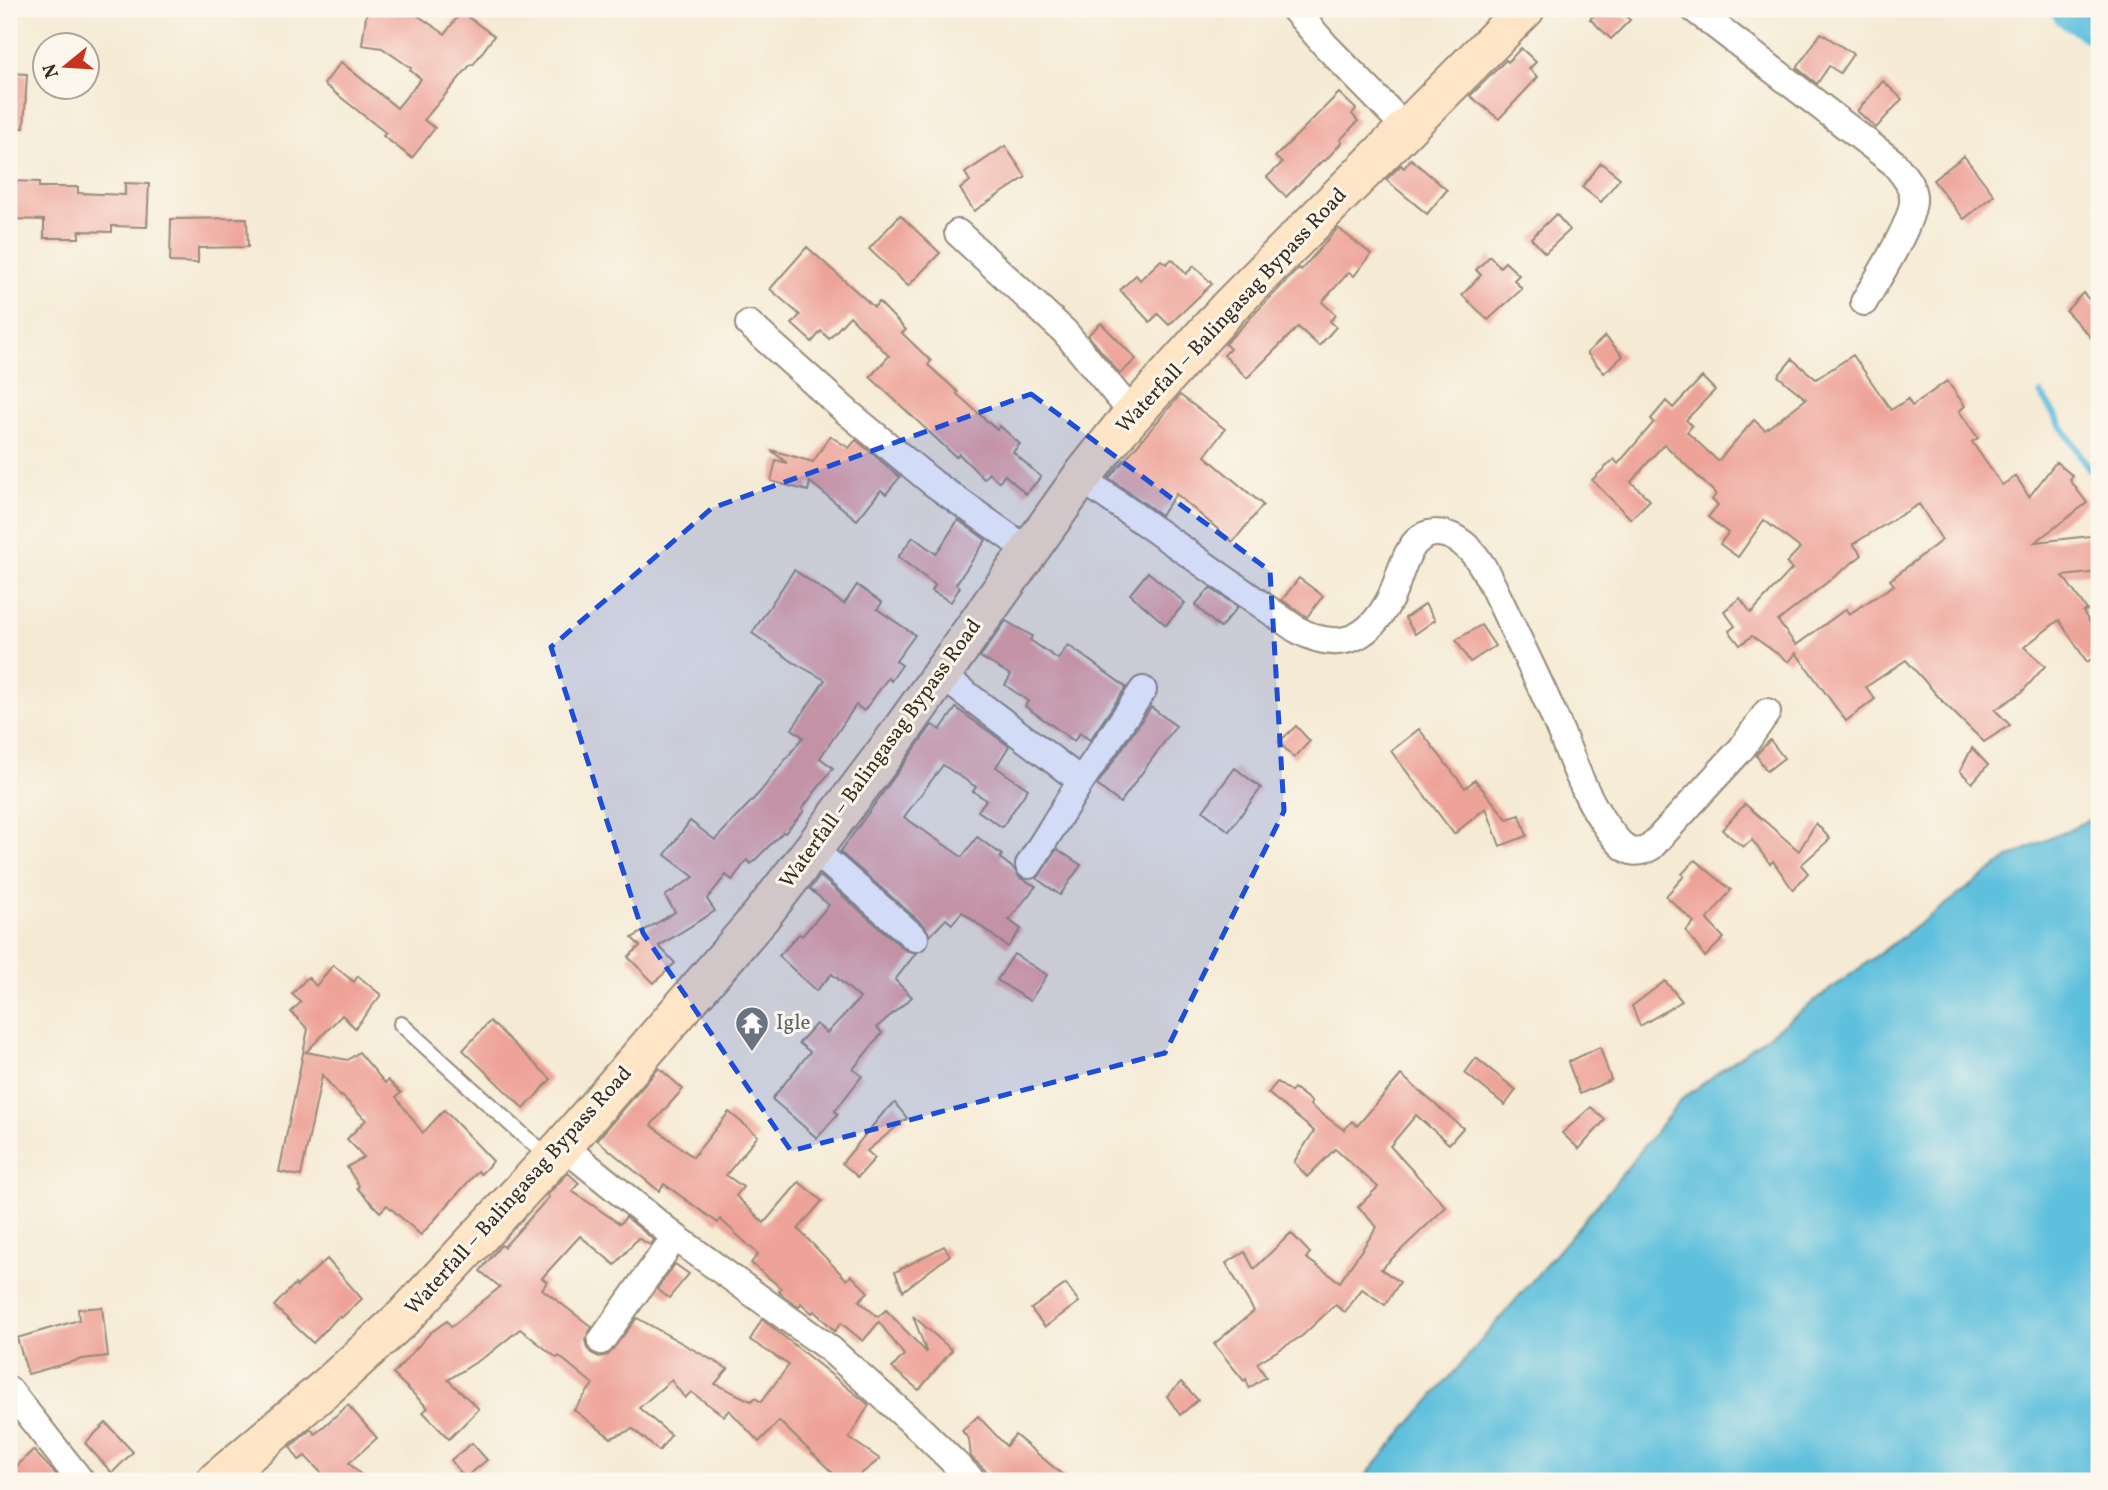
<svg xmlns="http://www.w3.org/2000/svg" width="2108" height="1490" font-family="Vollkorn,serif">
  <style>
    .water { fill: #5ec0dd; stroke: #4c757e; stroke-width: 2 }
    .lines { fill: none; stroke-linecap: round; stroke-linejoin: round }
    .stream { stroke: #5ec0dd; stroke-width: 7 }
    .river { stroke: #5ec0dd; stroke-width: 42 }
    .building { fill: #eea399; fill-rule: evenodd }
    .service-casing { stroke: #988a79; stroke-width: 18 }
    .minor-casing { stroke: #988a79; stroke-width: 30 }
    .secondary-casing { stroke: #988a79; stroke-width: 42 }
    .service { stroke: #fff; stroke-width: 14 }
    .minor { stroke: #fff; stroke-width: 26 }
    .secondary { stroke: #fee5c5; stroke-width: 38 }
    .marked { fill: #1d4ed8; fill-opacity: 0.2; stroke: #1d4ed8; stroke-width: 5; stroke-dasharray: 14 9; stroke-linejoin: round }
    .labels { text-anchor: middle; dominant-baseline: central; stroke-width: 6; stroke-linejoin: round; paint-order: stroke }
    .street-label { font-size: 21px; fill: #3b2a1e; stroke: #fbf7ec }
    .worship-label { font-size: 21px; fill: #5b616d; stroke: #fbf7ec; text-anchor: start }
  </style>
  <rect width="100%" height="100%" fill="#fbf7ec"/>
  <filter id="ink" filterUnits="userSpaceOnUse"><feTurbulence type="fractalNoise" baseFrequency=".0143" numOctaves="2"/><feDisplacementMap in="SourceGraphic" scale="14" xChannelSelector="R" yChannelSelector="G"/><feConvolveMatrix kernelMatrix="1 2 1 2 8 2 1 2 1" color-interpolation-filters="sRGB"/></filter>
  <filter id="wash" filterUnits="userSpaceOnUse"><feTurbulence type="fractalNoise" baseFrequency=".00686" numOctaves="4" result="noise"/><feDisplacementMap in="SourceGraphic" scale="28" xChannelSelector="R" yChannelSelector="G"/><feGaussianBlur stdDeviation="1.57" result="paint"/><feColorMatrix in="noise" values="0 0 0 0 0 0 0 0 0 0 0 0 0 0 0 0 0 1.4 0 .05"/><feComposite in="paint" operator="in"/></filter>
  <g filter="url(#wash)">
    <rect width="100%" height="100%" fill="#f5ead4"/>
    <!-- water -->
    <path class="water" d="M 2099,815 L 2099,1481 L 1361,1481 L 1602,1199 L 1682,1099 L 2010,857 Z"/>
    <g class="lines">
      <!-- stream -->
      <path class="stream" d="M 2041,394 L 2099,484"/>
      <!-- river -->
      <path class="river" d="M 2072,9 L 2099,26"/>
    </g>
    <g id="blocks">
      <!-- building -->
      <g class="building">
        <path d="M 367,9 L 408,9 L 445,34 L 461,12 L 494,36 L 473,65 L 471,64 L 424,120 L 435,128 L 412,158 L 383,136 L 386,133 L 324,84 L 341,62 L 397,108 L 421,79 L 410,70 L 411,68 L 382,48 L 362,45 Z"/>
        <path d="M 1600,9 L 1618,9 L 1630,20 L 1611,39 L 1590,19 Z"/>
        <path d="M 1821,33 L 1853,54 L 1840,73 L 1829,66 L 1817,84 L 1797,68 Z"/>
        <path d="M 1521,48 L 1536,62 L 1529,69 L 1538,77 L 1499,119 L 1470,96 L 1506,60 L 1508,62 Z"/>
        <path d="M 9,73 L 27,74 L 24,128 L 9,128 Z"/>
        <path d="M 1883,81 L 1902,99 L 1876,128 L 1857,111 Z"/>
        <path d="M 1339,93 L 1356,109 L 1352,114 L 1358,121 L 1340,140 L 1342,142 L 1325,161 L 1323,160 L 1286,197 L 1267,177 L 1282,163 L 1275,157 Z"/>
        <path d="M 1005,146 L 1026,177 L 974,211 L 960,189 L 970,181 L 965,173 Z"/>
        <path d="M 1964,156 L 1994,195 L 1964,219 L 1933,180 Z"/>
        <path d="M 1411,159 L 1447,190 L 1427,214 L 1386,180 L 1401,165 L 1404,168 Z"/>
        <path d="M 1601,163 L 1620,178 L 1601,202 L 1582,187 Z"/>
        <path d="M 12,181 L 39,182 L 39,187 L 78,187 L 78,193 L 125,195 L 125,183 L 149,184 L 147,227 L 112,226 L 112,232 L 79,231 L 79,238 L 44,238 L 44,220 L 11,219 Z"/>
        <path d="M 1556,214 L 1570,230 L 1545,253 L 1531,238 Z"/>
        <path d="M 900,215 L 940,253 L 908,286 L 869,249 Z"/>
        <path d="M 247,218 L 248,247 L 198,248 L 198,263 L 170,262 L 171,219 Z"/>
        <path d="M 1338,228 L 1371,254 L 1354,276 L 1349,272 L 1322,302 L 1336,315 L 1330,321 L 1336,327 L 1319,346 L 1298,327 L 1247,378 L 1224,355 L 1230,349 L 1225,344 L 1299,268 L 1301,270 Z"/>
        <path d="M 807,247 L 874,307 L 879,302 L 906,330 L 902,333 L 931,361 L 928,365 L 958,392 L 957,394 L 997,430 L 1000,426 L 1020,444 L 1013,452 L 1041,477 L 1026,494 L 1005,475 L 999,482 L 989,473 L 984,479 L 959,454 L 956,457 L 870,377 L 889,356 L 850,316 L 829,339 L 821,331 L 812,342 L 792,324 L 800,315 L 770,289 Z"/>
        <path d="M 1490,256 L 1500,267 L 1505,262 L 1519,275 L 1514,280 L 1522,289 L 1488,320 L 1462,295 L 1481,275 L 1476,270 Z"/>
        <path d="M 1172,259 L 1186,274 L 1194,266 L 1212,284 L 1169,325 L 1158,314 L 1150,322 L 1120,290 L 1136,275 L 1140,280 L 1161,260 L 1166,264 Z"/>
        <path d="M 2083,293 L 2099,310 L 2099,346 L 2066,311 Z"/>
        <path d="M 1101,323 L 1136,359 L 1120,374 L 1088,335 Z"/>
        <path d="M 1605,336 L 1623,356 L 1604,373 L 1587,353 Z"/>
        <path d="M 1853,355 L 1891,410 L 1908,399 L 1912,406 L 1947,381 L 1965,406 L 1959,411 L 1978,438 L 1972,442 L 2002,485 L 2016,476 L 2029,497 L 2056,462 L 2073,476 L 2070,480 L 2087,503 L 2035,542 L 2099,535 L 2099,572 L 2063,576 L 2087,610 L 2083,612 L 2099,636 L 2099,654 L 2087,662 L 2059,620 L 2024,647 L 2045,666 L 2022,692 L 1995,710 L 2010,725 L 1984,742 L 1945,704 L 1906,660 L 1866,687 L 1875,699 L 1846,721 L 1796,653 L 1789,662 L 1752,636 L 1740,645 L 1729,631 L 1735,626 L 1724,611 L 1740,598 L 1751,613 L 1792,569 L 1786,563 L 1800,548 L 1764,520 L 1738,557 L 1720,544 L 1728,533 L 1708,517 L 1718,505 L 1712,500 L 1716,494 L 1664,444 L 1631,482 L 1650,500 L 1631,519 L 1592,480 L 1614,459 L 1618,464 L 1654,422 L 1651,419 L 1666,401 L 1673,408 L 1702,377 L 1715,390 L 1686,420 L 1692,426 L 1687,432 L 1718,461 L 1754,420 L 1765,430 L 1806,399 L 1778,376 L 1792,359 L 1816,379 ZM 1919,504 L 1942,540 L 1890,580 L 1894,585 L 1849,614 L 1846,609 L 1796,645 L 1778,621 L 1862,555 L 1853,544 Z"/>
        <path d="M 1180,395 L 1225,429 L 1205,456 L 1263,505 L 1233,542 L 1176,494 L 1161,515 L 1109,478 Z"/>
        <path d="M 830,436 L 849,448 L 856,440 L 900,477 L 886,494 L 881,490 L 857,520 L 810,482 L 808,491 L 771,481 L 776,460 L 787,463 L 771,450 L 813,462 Z"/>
        <path d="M 958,520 L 986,540 L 956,584 L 960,587 L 951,602 L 932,591 L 935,585 L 898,557 L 913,537 L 936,554 Z"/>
        <path d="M 794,570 L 844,604 L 857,585 L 882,603 L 877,609 L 915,635 L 896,661 L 902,665 L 891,681 L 888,678 L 864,711 L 856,705 L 820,758 L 833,768 L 802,809 L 804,811 L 785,833 L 783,832 L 751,864 L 747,860 L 732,880 L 726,875 L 707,899 L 715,911 L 659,946 L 675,963 L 654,983 L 628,957 L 640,946 L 632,938 L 675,912 L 665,896 L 694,877 L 665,855 L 690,821 L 715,840 L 760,792 L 803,737 L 792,729 L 825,680 L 793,662 L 752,633 Z"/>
        <path d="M 1148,572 L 1185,603 L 1166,625 L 1130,594 Z"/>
        <path d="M 1299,578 L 1323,596 L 1307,617 L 1282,600 Z"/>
        <path d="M 1210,588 L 1238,607 L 1220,628 L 1195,605 Z"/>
        <path d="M 1425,604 L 1435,620 L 1415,634 L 1405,618 Z"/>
        <path d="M 1006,621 L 1032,636 L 1030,640 L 1058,659 L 1068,645 L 1126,687 L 1090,740 L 1080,733 L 1074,741 L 1025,706 L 1028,701 L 1005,685 L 1011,675 L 980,657 Z"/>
        <path d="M 1481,625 L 1495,646 L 1470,662 L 1456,640 Z"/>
        <path d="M 1151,707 L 1176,726 L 1120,803 L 1097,785 Z"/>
        <path d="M 956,708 L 1009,746 L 996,767 L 1028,789 L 1002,827 L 978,811 L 986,800 L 973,791 L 976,787 L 943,765 L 904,817 L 962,857 L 977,837 L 1002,855 L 1000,858 L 1014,869 L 1020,878 L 1036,886 L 1009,920 L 1021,929 L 1008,947 L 962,912 L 952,924 L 946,919 L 930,936 L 925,926 L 840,852 L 932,725 L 940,730 Z"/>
        <path d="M 1296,726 L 1310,741 L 1294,758 L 1279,742 Z"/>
        <path d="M 1419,729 L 1465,788 L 1475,780 L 1507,819 L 1520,815 L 1527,836 L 1500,846 L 1486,808 L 1454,834 L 1391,751 Z"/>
        <path d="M 1770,740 L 1784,758 L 1767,771 L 1756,755 Z"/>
        <path d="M 1972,748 L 1988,765 L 1972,783 L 1960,771 Z"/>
        <path d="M 1235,768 L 1261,788 L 1229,831 L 1203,811 Z"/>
        <path d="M 1745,804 L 1799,851 L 1816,823 L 1830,839 L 1801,865 L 1808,873 L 1793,890 L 1773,861 L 1770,864 L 1752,840 L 1743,847 L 1722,830 Z"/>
        <path d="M 1057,849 L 1081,865 L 1060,895 L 1037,879 Z"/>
        <path d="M 1695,860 L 1731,890 L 1707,920 L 1724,938 L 1705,957 L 1686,931 L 1694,922 L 1666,896 L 1684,876 L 1682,874 Z"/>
        <path d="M 820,876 L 905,950 L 916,953 L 895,980 L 912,997 L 877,1027 L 882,1033 L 853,1069 L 862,1076 L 835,1111 L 838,1114 L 817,1138 L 772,1099 L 810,1052 L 799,1043 L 816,1024 L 827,1033 L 860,998 L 832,974 L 816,991 L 779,956 L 799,934 L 802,936 L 829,905 L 810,889 Z"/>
        <path d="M 1014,954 L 1047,975 L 1030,1001 L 997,980 Z"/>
        <path d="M 333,965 L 354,982 L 358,976 L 381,995 L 355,1028 L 342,1015 L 306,1052 L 348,1060 L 359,1052 L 385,1083 L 388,1080 L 401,1093 L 396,1097 L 423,1133 L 444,1110 L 493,1161 L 481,1174 L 478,1171 L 421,1235 L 387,1205 L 380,1212 L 357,1188 L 359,1186 L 347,1167 L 364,1157 L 347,1139 L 366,1120 L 342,1096 L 341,1097 L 322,1075 L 301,1176 L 279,1172 L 308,1029 L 291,1012 L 301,1002 L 292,994 L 308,977 L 316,986 Z"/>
        <path d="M 1665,981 L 1682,1001 L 1640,1026 L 1632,1006 Z"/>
        <path d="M 490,1021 L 551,1079 L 524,1109 L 463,1050 Z"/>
        <path d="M 1600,1047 L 1611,1080 L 1580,1094 L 1568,1062 Z"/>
        <path d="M 1476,1058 L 1516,1090 L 1505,1105 L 1465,1073 Z"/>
        <path d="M 659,1068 L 683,1089 L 651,1125 L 693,1157 L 729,1112 L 758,1136 L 726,1175 L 743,1187 L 736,1196 L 764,1223 L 799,1182 L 822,1201 L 798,1229 L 847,1280 L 851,1275 L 868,1292 L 859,1301 L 878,1317 L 886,1310 L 927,1353 L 913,1316 L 952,1350 L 919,1390 L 892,1368 L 904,1355 L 879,1322 L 863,1341 L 841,1323 L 835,1331 L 814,1311 L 812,1313 L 801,1303 L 799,1307 L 779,1292 L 781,1288 L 751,1263 L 758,1254 L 720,1219 L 718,1223 L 664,1184 L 659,1191 L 597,1140 Z"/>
        <path d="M 1401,1075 L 1463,1128 L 1449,1144 L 1416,1115 L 1390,1146 L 1446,1207 L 1381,1269 L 1400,1282 L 1385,1305 L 1362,1289 L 1345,1312 L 1335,1305 L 1302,1336 L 1257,1363 L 1266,1377 L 1249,1388 L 1246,1379 L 1244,1381 L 1214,1344 L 1254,1311 L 1226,1263 L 1245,1252 L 1254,1269 L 1291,1233 L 1310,1253 L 1306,1258 L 1340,1282 L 1377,1227 L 1358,1207 L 1378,1187 L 1335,1149 L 1307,1177 L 1294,1162 L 1314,1131 L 1268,1093 L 1277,1082 L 1291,1092 L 1294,1088 L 1312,1102 L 1310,1105 L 1344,1130 L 1352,1121 L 1357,1126 Z"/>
        <path d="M 895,1103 L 907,1118 L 867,1151 L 875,1158 L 858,1177 L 842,1163 L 884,1112 Z"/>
        <path d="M 1591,1107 L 1605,1120 L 1579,1149 L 1562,1133 Z"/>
        <path d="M 568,1173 L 579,1183 L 572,1191 L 620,1224 L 626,1217 L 654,1240 L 650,1245 L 638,1238 L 615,1265 L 580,1236 L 542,1278 L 547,1282 L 542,1289 L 592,1327 L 585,1340 L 587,1348 L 591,1353 L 599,1357 L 608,1355 L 637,1318 L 728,1369 L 715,1384 L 751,1401 L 755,1398 L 761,1402 L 789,1365 L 750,1340 L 762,1319 L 869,1405 L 849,1438 L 880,1459 L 852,1481 L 841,1481 L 779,1421 L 759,1442 L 729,1410 L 724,1416 L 691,1392 L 685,1398 L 671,1380 L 639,1408 L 671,1435 L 659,1451 L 633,1429 L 611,1438 L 574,1410 L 593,1384 L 559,1356 L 557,1358 L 520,1329 L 489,1354 L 448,1380 L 479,1409 L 449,1439 L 423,1412 L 428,1408 L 393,1374 L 430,1333 L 447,1321 L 451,1327 L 500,1287 L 480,1271 L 501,1245 L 504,1247 L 549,1197 L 547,1195 Z"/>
        <path d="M 944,1246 L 950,1255 L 903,1291 L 895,1272 Z"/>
        <path d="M 327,1259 L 362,1299 L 341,1318 L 339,1316 L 313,1343 L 274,1306 L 295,1284 L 297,1286 Z"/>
        <path d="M 675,1264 L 689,1274 L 669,1298 L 657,1289 Z"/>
        <path d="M 1066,1284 L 1079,1302 L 1045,1327 L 1031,1309 Z"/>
        <path d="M 102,1307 L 108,1356 L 82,1359 L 28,1374 L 17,1338 L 79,1320 L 78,1309 Z"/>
        <path d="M 1181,1382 L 1198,1400 L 1180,1415 L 1167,1396 Z"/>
        <path d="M 348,1405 L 377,1438 L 349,1463 L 367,1481 L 329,1481 L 305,1456 L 299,1460 L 290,1447 L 311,1429 L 315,1434 Z"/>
        <path d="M 978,1416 L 1006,1446 L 1015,1435 L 1070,1481 L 997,1481 L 971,1457 L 969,1439 L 962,1431 Z"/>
        <path d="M 106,1423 L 133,1452 L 112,1473 L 85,1443 Z"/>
        <path d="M 472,1443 L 487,1460 L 465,1478 L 451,1460 Z"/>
        <path d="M 33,1450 L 53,1471 L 61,1481 L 9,1481 L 9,1474 Z"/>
      </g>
    </g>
  </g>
  <g filter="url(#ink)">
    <use href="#blocks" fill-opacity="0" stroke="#988a79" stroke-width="2"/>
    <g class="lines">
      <!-- service casing -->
      <g class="service-casing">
        <path id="service" d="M 401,1024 L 526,1138 L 550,1157"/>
      </g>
      <!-- minor casing -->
      <g class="minor-casing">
        <g id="minor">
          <path d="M 1294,9 L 1326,46 L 1406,128"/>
          <path d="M 1694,9 L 1894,163 C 1902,174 1911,182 1913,196 C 1916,220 1877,279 1864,302"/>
          <path d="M 958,233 L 1065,332 L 1133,414"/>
          <path d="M 749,324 L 847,412 L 933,483 L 1029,551"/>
          <path d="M 1081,478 L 1296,629 C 1338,653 1368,641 1390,599 C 1398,583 1401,565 1410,550 C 1424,526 1449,530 1467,547 C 1482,560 1491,583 1500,601 C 1518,639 1537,677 1554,716 C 1571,755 1583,795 1609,830 C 1614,836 1620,845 1627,849 C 1635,854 1644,851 1651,847 L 1742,748 L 1767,712"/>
          <path d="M 941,675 L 1081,781"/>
          <path d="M 813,849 L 915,938"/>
          <path d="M 1029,865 L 1081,781 L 1143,690"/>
          <path d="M 563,1146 L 675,1237 L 830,1349 L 921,1430 L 973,1481"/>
          <path d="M 601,1341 L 675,1237"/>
          <path d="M 9,1390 L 81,1481"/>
        </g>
      </g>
      <!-- secondary casing -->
      <g class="secondary-casing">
        <path id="secondary" d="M 216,1481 L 328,1386 L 405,1316 L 563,1146 L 761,916 L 813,849 L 891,745 L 1081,478 L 1120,429 L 1229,307 L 1525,9"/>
      </g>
      <!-- service -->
      <use href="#service" class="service"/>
      <!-- minor -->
      <use href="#minor" class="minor"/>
      <!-- secondary -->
      <use href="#secondary" class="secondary"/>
    </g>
  </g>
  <!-- marked area -->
  <path class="marked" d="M 1031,394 L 1270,571 L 1284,811 L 1165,1053 L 791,1151 L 643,933 L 551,647 L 712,508 Z"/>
  <!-- icons -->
  <defs>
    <g id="temple-pin" transform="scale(1.75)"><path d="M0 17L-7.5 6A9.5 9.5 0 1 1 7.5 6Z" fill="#6b7280" stroke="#fbf7ec"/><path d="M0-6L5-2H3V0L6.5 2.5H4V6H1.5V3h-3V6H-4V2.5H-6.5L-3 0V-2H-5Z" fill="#fff"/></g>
  </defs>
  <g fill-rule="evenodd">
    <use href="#temple-pin" x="752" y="1023"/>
  </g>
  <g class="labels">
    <!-- street labels -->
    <g class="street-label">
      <text transform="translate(1232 311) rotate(-47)">Waterfall ‒ Balingasag Bypass Road</text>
      <text transform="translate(881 754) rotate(-54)">Waterfall ‒ Balingasag Bypass Road</text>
      <text transform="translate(519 1191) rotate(-48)">Waterfall ‒ Balingasag Bypass Road</text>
    </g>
    <!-- worship labels -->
    <g class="worship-label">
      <text x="776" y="1023">Igle</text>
    </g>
  </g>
  <!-- margin -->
  <rect width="2108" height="1490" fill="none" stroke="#fbf7ec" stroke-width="35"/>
  <!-- north arrow -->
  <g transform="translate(66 66) rotate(252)"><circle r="33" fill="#fbf7ec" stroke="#aea59a" stroke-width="2"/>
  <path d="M0-5L12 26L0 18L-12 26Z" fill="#c8321e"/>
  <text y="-10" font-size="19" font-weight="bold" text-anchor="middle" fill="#3b2a1e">N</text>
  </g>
</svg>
